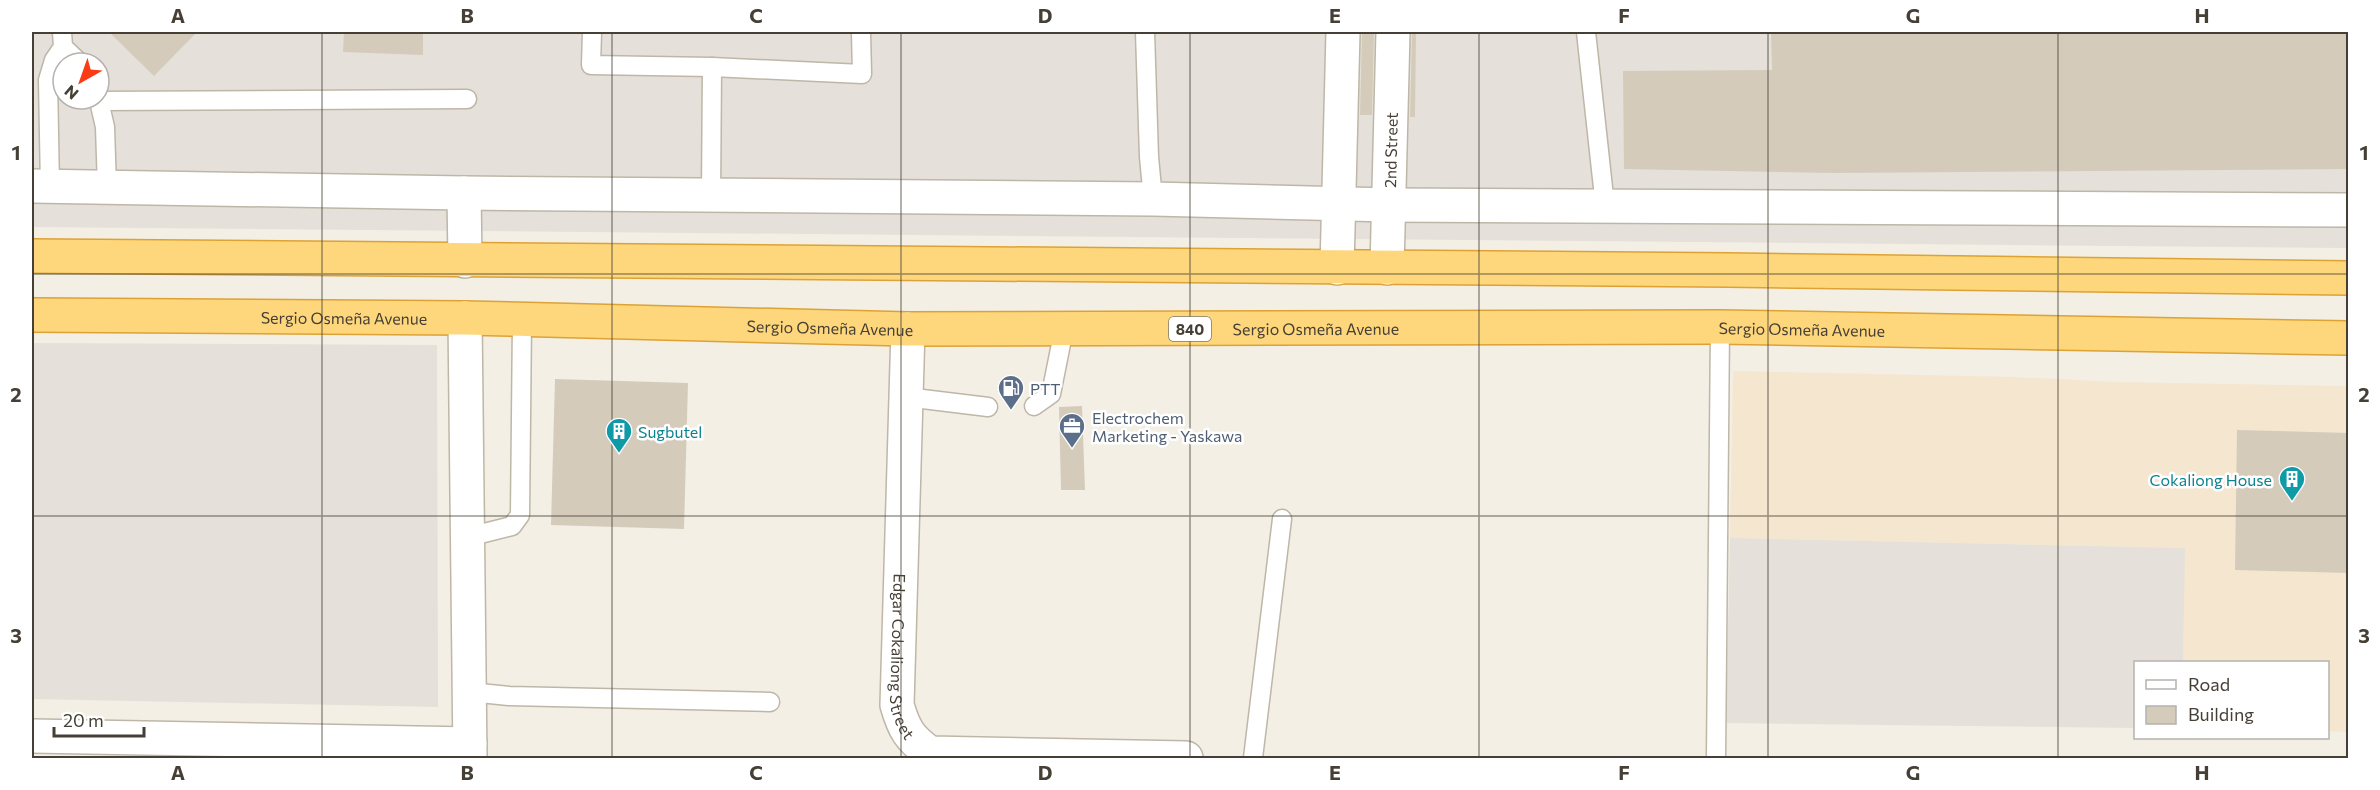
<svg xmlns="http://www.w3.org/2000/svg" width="2380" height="790" font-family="Commissioner,sans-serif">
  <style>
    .commercial { fill: #f5e6d0 }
    .industrial { fill: #e5e0da; fill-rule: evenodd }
    .building { fill: #d4cbbb }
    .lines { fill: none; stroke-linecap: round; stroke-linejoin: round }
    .service-casing { stroke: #beb7a8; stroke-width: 21 }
    .minor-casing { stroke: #beb7a8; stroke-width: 36 }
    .trunk-casing { stroke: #dda235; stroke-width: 36 }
    .service { stroke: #fff; stroke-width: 18 }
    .minor { stroke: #fff; stroke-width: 33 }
    .trunk { stroke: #fed77c; stroke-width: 33 }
    .grid { fill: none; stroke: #453f35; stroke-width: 1.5; stroke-opacity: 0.55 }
    .labels { text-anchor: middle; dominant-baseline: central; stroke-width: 5; stroke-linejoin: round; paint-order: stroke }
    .shield { fill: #fff; stroke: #7d7972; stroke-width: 1.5 }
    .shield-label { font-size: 15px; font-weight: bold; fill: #453f35 }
    .street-label { font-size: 16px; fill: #453f35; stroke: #fff }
    .service-label { font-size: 16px; fill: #4e5e75; stroke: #fff; text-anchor: start }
    .culture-label { font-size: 16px; fill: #0d838f; stroke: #fff; text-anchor: start }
    .neatline { fill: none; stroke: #453f35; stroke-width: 2 }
    .grid-label { font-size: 20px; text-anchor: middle; font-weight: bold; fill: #453f35 }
  </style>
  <rect width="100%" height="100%" fill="#f3efe5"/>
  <!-- commercial -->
  <path class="commercial" d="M 1733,371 L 2015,377 L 2116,382 L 2348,386 L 2348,732 L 2328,731 L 2328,662 L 2183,662 L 2184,548 L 1730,538 Z"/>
  <!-- industrial -->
  <g class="industrial">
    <path d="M 32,32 L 2348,32 L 2348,248 L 32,227 ZM 63,63 L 99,63 L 99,99 L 63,99 Z"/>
    <path d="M 32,343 L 437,345 L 438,707 L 32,699 Z"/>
    <path d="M 1730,538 L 2185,548 L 2183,662 L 2136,662 L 2135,728 L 1726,723 Z"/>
  </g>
  <!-- building -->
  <g class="building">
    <path d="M 109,32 L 197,32 L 154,76 Z"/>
    <path d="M 344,32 L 423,32 L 423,55 L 343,52 Z"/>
    <path d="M 1362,32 L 1374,32 L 1372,115 L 1360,115 Z"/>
    <path d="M 1412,32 L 1416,32 L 1415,117 L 1410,117 Z"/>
    <path d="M 1771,32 L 2349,32 L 2349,169 L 1833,173 L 1624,169 L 1623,71 L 1772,70 Z"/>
    <path d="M 555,379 L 688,383 L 684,529 L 551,525 Z"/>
    <path d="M 1082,406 L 1085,490 L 1061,490 L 1059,407 Z"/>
    <path d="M 2237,430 L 2349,433 L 2349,573 L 2235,570 Z"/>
  </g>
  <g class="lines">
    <!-- service casing -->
    <g class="service-casing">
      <g id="service">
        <path d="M 592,32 L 591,65 L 712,67 L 862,74 L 861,32"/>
        <path d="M 1145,32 L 1149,157 L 1153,199"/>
        <path d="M 1586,32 L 1605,206"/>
        <path d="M 63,47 L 80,63"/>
        <path d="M 50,187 L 48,80 L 54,60 L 63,47 L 62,32"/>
        <path d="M 107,188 L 105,127 L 99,101 L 467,99"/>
        <path d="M 711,196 L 712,67"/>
        <path d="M 906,397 L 988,407"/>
        <path d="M 1034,406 L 1051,394 L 1064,329"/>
        <path d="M 468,537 L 512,526 L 520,515 L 522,320"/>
        <path d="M 470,692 L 509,696 L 770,702"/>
        <path d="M 1253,758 L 1282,519"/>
        <path d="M 1716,758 L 1720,327"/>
      </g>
    </g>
    <!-- minor casing -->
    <g class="minor-casing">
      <g id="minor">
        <path d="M 32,186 L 464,193 L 1153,199 L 1389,205 L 2348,210"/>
        <path d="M 464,193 L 465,261"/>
        <path d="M 1337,268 L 1343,32"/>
        <path id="s1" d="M 1387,268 L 1393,32"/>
        <path d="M 465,318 L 470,758"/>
        <path id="s2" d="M 908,329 L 897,705 C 904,729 909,738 930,753 L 1186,758"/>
        <path d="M 32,736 L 470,744"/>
      </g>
    </g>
    <!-- trunk casing -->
    <g class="trunk-casing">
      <g id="trunk">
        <path d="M 32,256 L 1728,270 L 2348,278"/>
        <path id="s3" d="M 32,315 L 465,318 L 908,329 L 1720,327 L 2348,338"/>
      </g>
    </g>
    <!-- service -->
    <use href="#service" class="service"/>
    <!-- minor -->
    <use href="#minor" class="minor"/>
    <!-- trunk -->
    <use href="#trunk" class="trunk"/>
  </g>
  <!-- grid -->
  <path class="grid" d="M 322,32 L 322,758M 612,32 L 612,758M 901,32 L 901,758M 1190,32 L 1190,758M 1479,32 L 1479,758M 1768,32 L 1768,758M 2058,32 L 2058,758M 32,274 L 2348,274M 32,516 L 2348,516"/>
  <!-- icons -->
  <defs>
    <g id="fuel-pin" transform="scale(1.35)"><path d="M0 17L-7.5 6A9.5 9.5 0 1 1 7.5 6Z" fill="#5c6f8a" stroke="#fff"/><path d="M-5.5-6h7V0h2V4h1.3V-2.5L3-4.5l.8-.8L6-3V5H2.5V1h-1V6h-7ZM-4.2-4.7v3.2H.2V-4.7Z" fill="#fff"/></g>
    <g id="office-pin" transform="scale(1.35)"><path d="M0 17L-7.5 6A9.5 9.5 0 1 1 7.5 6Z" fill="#5c6f8a" stroke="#fff"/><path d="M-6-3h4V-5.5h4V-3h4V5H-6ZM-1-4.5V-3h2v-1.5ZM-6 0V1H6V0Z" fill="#fff"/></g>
    <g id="building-pin" transform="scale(1.35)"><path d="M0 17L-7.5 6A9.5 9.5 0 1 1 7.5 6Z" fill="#0f9aa8" stroke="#fff"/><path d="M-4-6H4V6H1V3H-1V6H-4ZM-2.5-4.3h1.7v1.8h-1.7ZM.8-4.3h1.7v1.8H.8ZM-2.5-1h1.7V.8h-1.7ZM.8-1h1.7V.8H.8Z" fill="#fff"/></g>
  </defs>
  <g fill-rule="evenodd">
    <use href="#fuel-pin" x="1011" y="388"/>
    <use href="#office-pin" x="1072" y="426"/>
    <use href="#building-pin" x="619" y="431"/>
    <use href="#building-pin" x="2292" y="479"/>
  </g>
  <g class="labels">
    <!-- shield labels -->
    <rect class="shield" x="1169" y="317" width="42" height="24" rx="4.5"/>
    <g class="shield-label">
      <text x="1190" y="329">840</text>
    </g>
    <!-- street labels -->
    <g class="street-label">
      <text stroke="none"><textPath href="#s1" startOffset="118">2nd Street</textPath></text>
      <text stroke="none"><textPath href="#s3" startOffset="312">Sergio Osmeña Avenue</textPath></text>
      <text stroke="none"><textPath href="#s3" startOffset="798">Sergio Osmeña Avenue</textPath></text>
      <text stroke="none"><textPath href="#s3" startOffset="1284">Sergio Osmeña Avenue</textPath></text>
      <text stroke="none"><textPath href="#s3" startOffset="1770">Sergio Osmeña Avenue</textPath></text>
      <text stroke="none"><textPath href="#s2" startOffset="328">Edgar Cokaliong Street</textPath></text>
    </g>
    <!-- service labels -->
    <g class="service-label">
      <text x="1030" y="388">PTT</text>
      <text x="1092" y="417">Electrochem<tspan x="1092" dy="18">Marketing - Yaskawa</tspan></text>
    </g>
    <!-- culture labels -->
    <g class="culture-label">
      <text x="638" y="431">Sugbutel</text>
      <text x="2272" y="479" text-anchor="end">Cokaliong House</text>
    </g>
  </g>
  <!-- border -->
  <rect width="2380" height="790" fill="none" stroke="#ffffff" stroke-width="66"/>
  <!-- legend -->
  <rect x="2134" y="661" width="195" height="78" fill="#ffffff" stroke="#b5b2ae" stroke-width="1.5"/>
  <rect x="2146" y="680" width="30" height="9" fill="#ffffff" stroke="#b5b2ae" stroke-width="1.5"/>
  <text x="2188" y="691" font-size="18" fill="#453f35">Road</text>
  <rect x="2146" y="706" width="30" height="18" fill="#d4cbbb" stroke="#b5b2ae" stroke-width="1.5"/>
  <text x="2188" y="721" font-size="18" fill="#453f35">Building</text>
  <!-- north arrow -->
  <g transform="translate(81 81) rotate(220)"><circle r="28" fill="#ffffff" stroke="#b5b2ae" stroke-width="1.5"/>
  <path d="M0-4.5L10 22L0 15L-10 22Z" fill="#fa3b15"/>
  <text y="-9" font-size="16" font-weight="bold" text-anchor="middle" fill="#453f35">N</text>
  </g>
  <!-- scale -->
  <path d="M54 727v9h90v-9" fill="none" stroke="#453f35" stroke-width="3"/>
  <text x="63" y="727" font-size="18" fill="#453f35" stroke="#ffffff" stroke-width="4.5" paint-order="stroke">20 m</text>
  <rect x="33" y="33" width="2314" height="724" class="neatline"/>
  <g class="grid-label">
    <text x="178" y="23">A</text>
    <text x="467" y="23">B</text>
    <text x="756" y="23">C</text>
    <text x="1045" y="23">D</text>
    <text x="1335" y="23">E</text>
    <text x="1624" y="23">F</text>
    <text x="1913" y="23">G</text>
    <text x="2202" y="23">H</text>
    <text x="16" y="160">1</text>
    <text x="2364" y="160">1</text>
    <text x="16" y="402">2</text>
    <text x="2364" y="402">2</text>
    <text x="16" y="643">3</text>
    <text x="2364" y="643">3</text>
    <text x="178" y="780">A</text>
    <text x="467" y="780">B</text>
    <text x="756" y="780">C</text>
    <text x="1045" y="780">D</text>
    <text x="1335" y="780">E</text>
    <text x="1624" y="780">F</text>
    <text x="1913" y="780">G</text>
    <text x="2202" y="780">H</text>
  </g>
</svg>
